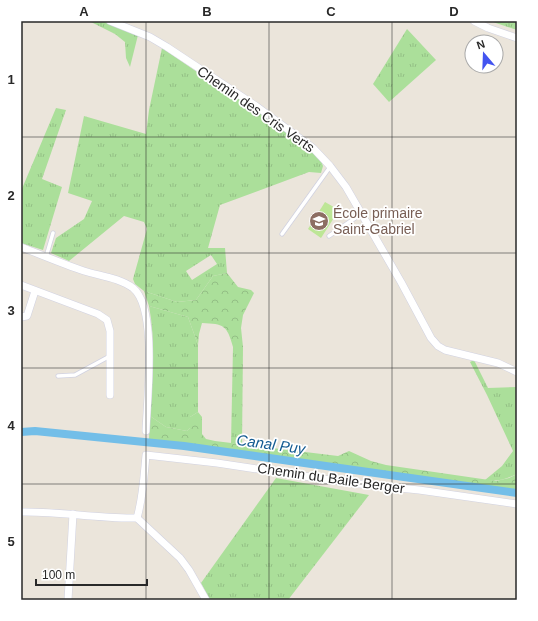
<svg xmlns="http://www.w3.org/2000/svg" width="538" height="621" font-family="Helvetica,sans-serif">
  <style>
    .grass { fill: url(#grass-tufts); fill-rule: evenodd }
    .forest { fill: url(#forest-crowns) }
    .pitch { fill: #bde696 }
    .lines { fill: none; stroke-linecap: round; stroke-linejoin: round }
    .canal { stroke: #73bee8; stroke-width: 8 }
    .service-casing { stroke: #d1d2e1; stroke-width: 5 }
    .minor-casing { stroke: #d1d2e1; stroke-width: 8 }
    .service { stroke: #fff; stroke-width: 3.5 }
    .minor { stroke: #fff; stroke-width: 7 }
    .grid { fill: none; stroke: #292929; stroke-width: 1; stroke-opacity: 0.55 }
    .labels { text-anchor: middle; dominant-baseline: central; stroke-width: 3.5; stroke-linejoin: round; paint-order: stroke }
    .street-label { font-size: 14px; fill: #292929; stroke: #fff }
    .education-label { font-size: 14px; fill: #785e54; stroke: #fff; text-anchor: start }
    .water-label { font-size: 15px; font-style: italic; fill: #145b92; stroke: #fff }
    .neatline { fill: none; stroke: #292929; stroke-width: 1.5 }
    .grid-label { font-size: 13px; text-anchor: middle; font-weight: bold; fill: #292929 }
  </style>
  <defs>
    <pattern id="grass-tufts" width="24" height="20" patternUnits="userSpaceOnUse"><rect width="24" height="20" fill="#abdf9a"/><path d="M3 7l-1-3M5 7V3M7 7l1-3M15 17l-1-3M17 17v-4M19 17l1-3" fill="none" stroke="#93bf85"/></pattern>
    <pattern id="forest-crowns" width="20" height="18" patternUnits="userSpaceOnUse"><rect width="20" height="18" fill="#abdf9a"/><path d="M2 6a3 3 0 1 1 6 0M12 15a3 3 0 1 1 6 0" fill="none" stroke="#93bf85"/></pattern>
  </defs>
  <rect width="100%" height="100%" fill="#ebe5db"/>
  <!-- grass -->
  <g class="grass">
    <path d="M 89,21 L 102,21 L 138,35 L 130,67 L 126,58 L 125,42 L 115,34 Z"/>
    <path d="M 490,21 L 517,21 L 517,30 Z"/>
    <path d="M 407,29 L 436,60 L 389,102 L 373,84 Z"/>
    <path d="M 162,48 L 225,91 L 241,98 L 319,156 L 323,166 L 321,173 L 309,172 L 220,205 L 208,248 L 225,248 L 227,273 L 213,276 L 196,300 L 177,302 L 144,291 L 135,284 L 133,279 L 147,229 L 144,222 L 124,216 L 69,261 L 51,253 L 56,238 L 84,219 L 92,201 L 68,193 L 84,116 L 146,134 L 149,110 ZM 211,255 L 217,264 L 192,280 L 186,271 Z"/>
    <path d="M 56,108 L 66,110 L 42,179 L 62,187 L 43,250 L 21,243 L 21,191 Z"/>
    <path d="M 149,306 L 188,317 L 198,345 L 198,412 L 190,417 L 190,428 L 187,431 L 166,427 L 150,416 C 152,379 156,342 149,306 Z"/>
    <path d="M 233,347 L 243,347 L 242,445 L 231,443 Z"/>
    <path d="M 474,360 L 488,388 L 517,387 L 517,474 C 506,479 498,482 485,480 L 502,466 L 513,451 L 487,395 L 470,362 Z"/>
    <path d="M 276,478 L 369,495 L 288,600 L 210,600 L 201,583 Z"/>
  </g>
  <!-- forest -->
  <g class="forest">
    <path d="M 227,273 L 238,287 L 251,290 L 254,293 L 243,315 L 241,328 L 243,347 L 233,347 C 227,325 224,324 202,323 L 199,334 L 198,345 L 188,317 L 149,306 L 144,291 L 177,302 L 196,300 L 213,276 Z"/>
    <path d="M 198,412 L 202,417 L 202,434 L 206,439 L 215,441 L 338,456 L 349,451 L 371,461 L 386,465 L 496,481 L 509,478 L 517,474 L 517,491 L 149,440 L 150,416 L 166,427 L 187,431 L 190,428 L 190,417 Z"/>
  </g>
  <!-- pitch -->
  <path class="pitch" d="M 325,202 L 339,210 L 321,238 L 308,229 Z"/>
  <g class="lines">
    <!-- canal -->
    <path class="canal" d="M 21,432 L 35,431 L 184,446 L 517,493"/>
    <!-- service casing -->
    <g class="service-casing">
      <g id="service">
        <path d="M 282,234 L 330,167"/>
        <path d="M 329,236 L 361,214"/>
        <path d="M 46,257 L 53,233"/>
        <path d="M 58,376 L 75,375 L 110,356"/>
      </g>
    </g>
    <!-- minor casing -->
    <g class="minor-casing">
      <g id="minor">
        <path d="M 110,21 L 150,37 L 167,47 L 256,106 L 313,148 L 330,166 L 346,187 L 401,282 L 431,338 L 438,346 L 445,350 L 498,363 L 517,372"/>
        <path d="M 474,21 L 488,28 L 517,38"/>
        <path d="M 21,247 C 42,255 63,264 84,271 C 100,276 120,278 133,288 C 158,309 147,400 146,431"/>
        <path d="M 21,285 L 98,314 L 107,320 L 110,331 L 110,395"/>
        <path d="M 21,317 L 27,316 L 35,291"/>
        <path d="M 21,512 C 60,511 98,519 137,518 L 180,558 L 189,570 L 206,600"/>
        <path d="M 137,518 C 143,497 144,476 146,455 L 217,463 L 350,483 L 419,490 L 517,504"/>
        <path d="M 68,600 L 73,514"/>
      </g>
    </g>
    <!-- service -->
    <use href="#service" class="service"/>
    <!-- minor -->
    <use href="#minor" class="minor"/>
  </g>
  <!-- grid -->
  <path class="grid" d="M 146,21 L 146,600M 269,21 L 269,600M 392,21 L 392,600M 21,137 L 517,137M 21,253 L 517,253M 21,368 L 517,368M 21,484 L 517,484"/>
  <!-- icons -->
  <defs>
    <g id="school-disc" transform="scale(1)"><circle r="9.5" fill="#8d6e63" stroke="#fff"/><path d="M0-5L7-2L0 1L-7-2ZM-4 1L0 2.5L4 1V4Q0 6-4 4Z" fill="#fff"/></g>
  </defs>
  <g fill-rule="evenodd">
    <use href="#school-disc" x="319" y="221"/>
  </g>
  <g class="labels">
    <!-- street labels -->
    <g class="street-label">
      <text transform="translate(256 109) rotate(35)">Chemin des Cris Verts</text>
      <text transform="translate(331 478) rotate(8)">Chemin du Baile Berger</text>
    </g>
    <!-- education labels -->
    <g class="education-label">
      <text x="333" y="213">École primaire<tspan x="333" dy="16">Saint-Gabriel</tspan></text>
    </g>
    <!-- water labels -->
    <g class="water-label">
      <text transform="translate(271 444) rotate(8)">Canal Puy</text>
    </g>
  </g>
  <!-- border -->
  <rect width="538" height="621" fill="none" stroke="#ffffff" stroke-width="44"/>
  <!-- north arrow -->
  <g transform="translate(484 54) rotate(341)"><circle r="19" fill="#ffffff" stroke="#a9a9a9"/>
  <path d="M0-3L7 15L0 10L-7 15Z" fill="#4354f0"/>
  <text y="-6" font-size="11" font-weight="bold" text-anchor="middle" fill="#292929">N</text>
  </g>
  <!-- scale -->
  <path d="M36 579v6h111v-6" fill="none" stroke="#292929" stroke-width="2"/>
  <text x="42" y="579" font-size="12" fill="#292929" stroke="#ffffff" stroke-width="3" paint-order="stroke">100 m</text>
  <rect x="22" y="22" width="494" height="577" class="neatline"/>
  <g class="grid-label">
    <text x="84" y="16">A</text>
    <text x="207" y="16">B</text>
    <text x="331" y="16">C</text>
    <text x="454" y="16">D</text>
    <text x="11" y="84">1</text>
    <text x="11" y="200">2</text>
    <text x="11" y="315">3</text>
    <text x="11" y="430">4</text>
    <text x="11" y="546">5</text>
  </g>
</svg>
